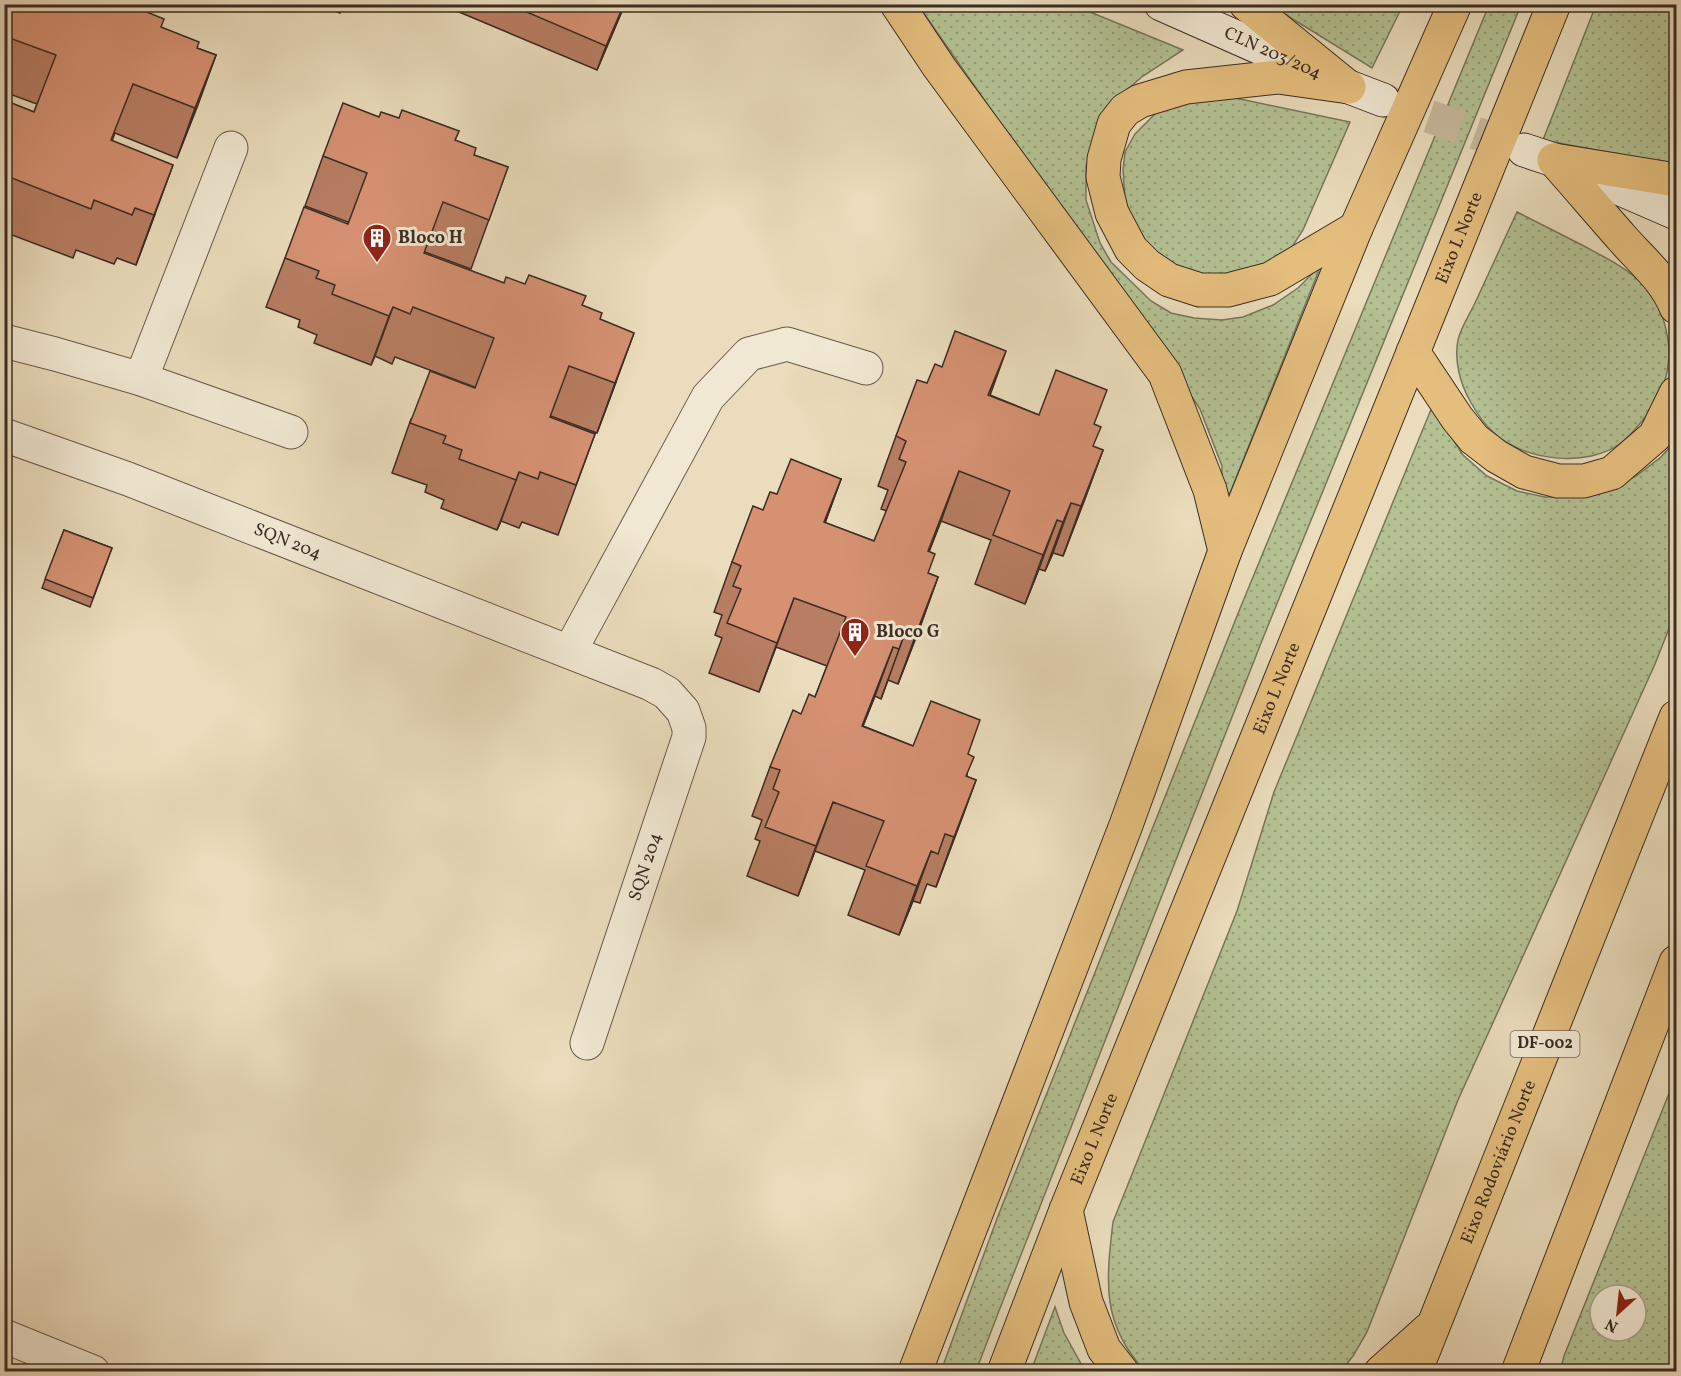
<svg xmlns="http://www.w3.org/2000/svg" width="1681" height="1376" font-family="Vollkorn,serif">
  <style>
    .grass { fill: url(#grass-dots); stroke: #78765c; stroke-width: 1.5; fill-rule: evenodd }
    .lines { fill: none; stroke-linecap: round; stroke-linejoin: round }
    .secondary-tunnel { stroke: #c7b99e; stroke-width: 33; stroke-dasharray: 33 16; stroke-linecap: butt }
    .street-casing { stroke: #68584a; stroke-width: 35 }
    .secondary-casing { stroke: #3c2c24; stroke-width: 35 }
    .primary-casing { stroke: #3c2c24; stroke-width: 35 }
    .highway-casing { stroke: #3c2c24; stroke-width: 35 }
    .street { stroke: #f1e8d3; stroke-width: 33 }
    .secondary { stroke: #f1e8d3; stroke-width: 33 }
    .primary { stroke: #e5be7e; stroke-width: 33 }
    .highway { stroke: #e5be7e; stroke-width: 33 }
    .wall { fill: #b87d63; stroke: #3c2c24; stroke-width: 1.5 }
    .shaded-wall { fill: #966650; stroke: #3c2c24; stroke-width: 1.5 }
    .building { fill: #d69173; stroke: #3c2c24; stroke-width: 1.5 }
    .labels { text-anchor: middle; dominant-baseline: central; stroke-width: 6; stroke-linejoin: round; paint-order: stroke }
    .shield { fill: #f1e8d3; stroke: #726458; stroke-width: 1.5 }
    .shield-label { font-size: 16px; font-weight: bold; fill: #3c2c24 }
    .street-label { font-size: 18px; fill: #3c2c24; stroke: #f1e8d3 }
    .poi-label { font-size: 18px; font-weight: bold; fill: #3c2c24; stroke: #f1e8d3; text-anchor: start }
  </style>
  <defs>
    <pattern id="grass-dots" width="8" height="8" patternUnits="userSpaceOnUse" patternTransform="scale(1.5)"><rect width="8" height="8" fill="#b4c193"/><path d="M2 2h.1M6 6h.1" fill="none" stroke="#949d78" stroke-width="1.8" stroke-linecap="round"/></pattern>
  </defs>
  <rect width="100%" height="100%" fill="#eadcbc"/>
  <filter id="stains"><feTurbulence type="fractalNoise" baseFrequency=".00333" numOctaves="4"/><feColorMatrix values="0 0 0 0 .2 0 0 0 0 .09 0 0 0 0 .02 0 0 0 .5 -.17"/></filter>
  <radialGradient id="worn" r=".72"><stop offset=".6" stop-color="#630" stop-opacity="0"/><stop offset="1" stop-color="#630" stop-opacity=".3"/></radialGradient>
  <!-- grass -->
  <g class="grass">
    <path d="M 918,5 L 1073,5 L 1183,50 L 1143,76 L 1110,104 L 1096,130 L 1086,166 L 1086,200 L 1100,243 L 1111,262 L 1151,301 L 1171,313 L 1194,318 L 1222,320 L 1243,317 L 1273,305 L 1298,288 L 1321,265 L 1222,513 L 1222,466 L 1200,409 L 1149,331 L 1078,234 Z"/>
    <path d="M 1270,5 L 1403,5 L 1372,68 Z"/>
    <path d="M 1489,5 L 1521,5 L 1263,638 L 997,1316 L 976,1371 L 941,1371 L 998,1216 L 1239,611 Z"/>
    <path d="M 1596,5 L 1676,5 L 1676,164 L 1665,163 L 1543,140 Z"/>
    <path d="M 1226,96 L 1350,122 L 1303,230 L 1290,250 L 1273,268 L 1220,281 L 1157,258 L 1131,221 L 1125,200 L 1123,170 L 1125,152 L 1135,134 L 1163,106 Z"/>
    <path d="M 1517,212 C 1539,223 1560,234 1582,245 C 1604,257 1628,268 1646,287 C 1661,301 1669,335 1669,354 C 1668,379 1661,397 1646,416 C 1639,425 1630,436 1621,443 C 1588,468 1524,461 1494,433 C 1484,424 1476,412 1470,401 C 1460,383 1454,360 1458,340 C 1461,327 1470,314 1475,303 C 1489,272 1503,242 1517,212 Z"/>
    <path d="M 1432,407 L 1463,455 L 1487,476 L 1517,491 L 1545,497 L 1566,497 L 1606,489 L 1636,476 L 1661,457 L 1676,440 L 1676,611 L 1655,664 L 1458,1100 L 1367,1332 L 1353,1356 L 1341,1371 L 1146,1372 C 1101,1325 1106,1282 1113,1222 L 1237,911 L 1274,792 Z"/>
    <path d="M 1676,1076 L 1676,1371 L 1560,1371 L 1564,1356 ZM 1600,1295 L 1636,1295 L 1636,1331 L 1600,1331 Z"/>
    <path d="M 1055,1307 L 1064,1333 L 1085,1371 L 1031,1371 Z"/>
  </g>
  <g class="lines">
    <!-- secondary-tunnel -->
    <path class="secondary-tunnel" d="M 1383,100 L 1524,150"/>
    <!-- street casing -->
    <g class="street-casing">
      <g id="street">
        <path d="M 4,341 L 55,354 L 141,379 L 291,432"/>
        <path d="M 141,379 L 231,148"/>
        <path id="s1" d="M 4,435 L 128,479 L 651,684 L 667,693 L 683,711 L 689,728 L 689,737 L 587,1043"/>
        <path d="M 570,651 L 708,397 L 749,354 L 787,344 L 866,368"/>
        <path d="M 4,1336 L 93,1372"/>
      </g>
    </g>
    <!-- secondary casing -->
    <g class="secondary-casing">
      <g id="secondary">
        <path id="s2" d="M 1161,4 L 1349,87 L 1383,100"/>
        <path d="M 1524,150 L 1554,160 L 1676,213"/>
      </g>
    </g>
    <!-- primary casing -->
    <g class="primary-casing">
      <g id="primary">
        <path d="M 897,4 L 939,67 L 1165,374 L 1210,490 L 1225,551"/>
        <path d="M 1246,4 L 1347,86"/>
        <path d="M 1349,87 L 1278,77 L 1186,87 L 1140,101 L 1125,110 L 1114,124 L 1104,159 L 1103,177 L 1112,213 L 1131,249 L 1147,265 L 1169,280 L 1200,290 L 1228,290 L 1270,279 L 1356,228"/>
        <path d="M 1554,160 C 1577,186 1599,212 1622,238 C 1641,260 1665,279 1676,307"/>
        <path d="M 1554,160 L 1676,180"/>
        <path d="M 1413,352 L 1457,418 L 1474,439 L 1496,456 L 1524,472 L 1558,481 L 1584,481 L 1612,473 L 1655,436 L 1676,393"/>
        <path d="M 915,1372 L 1126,825 L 1225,551 L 1356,228 L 1455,4"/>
        <path id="s3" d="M 1004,1372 L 1066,1210 L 1554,4"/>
      </g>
    </g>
    <!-- highway casing -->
    <g class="highway-casing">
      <g id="highway">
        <path d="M 1066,1210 L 1086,1302 L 1104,1349 L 1122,1372"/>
        <path d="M 1381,1372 L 1429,1329"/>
        <path id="s4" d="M 1415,1372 L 1676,717"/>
        <path d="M 1518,1372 L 1676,962"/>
      </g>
    </g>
    <!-- street -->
    <use href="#street" class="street"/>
    <!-- secondary -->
    <use href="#secondary" class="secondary"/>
    <!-- primary -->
    <use href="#primary" class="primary"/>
    <!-- highway -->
    <use href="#highway" class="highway"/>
  </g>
  <!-- wall -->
  <g class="wall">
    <path d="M 4,4 L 161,27 L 197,48 L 216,55 L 177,158 L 115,133 L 112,141 L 155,214 L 136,265 L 117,258 L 114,264 L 76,250 L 73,258 L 4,232 L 4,100 L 34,112 L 37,104 L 4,92 Z"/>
    <path d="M 317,4 L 344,4 L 340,13 Z"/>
    <path d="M 440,4 L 625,4 L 597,70 Z"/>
    <path d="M 379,117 L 399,118 L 459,131 L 455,140 L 474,155 L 508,167 L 471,269 L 425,252 L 425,254 L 504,283 L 583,306 L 600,319 L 616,382 L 597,433 L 551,416 L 551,418 L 595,434 L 558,535 L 522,522 L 519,528 L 501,521 L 497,530 L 441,508 L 444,500 L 425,492 L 427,485 L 392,473 L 411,419 L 475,387 L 395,357 L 392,364 L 375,356 L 371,365 L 314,343 L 317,335 L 298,327 L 300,320 L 266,307 L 285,258 L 348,224 L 348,222 L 305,206 L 323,156 Z"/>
    <path d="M 927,383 L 990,395 L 1039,415 L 1094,424 L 1093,447 L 1103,450 L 1063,556 L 1053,553 L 1045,571 L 1039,569 L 1025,604 L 975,584 L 991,540 L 941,521 L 929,551 L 928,573 L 938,577 L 920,627 L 898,684 L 888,680 L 881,699 L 875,696 L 863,726 L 913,746 L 968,754 L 967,777 L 976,780 L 936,887 L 927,884 L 920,903 L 913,901 L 899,935 L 848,915 L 865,870 L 815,851 L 798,896 L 747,876 L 760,841 L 755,839 L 762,820 L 752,816 L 770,767 L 801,714 L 815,697 L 827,666 L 776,647 L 759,692 L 709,673 L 722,638 L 715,635 L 722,615 L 714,612 L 732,562 L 763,510 L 777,494 L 841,479 L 825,523 L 874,541 L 887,511 L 881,509 L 888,490 L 878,486 L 896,436 Z"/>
    <path d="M 64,530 L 112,548 L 90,607 L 42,588 Z"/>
  </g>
  <!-- shaded-wall -->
  <g class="shaded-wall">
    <path d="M 624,4 L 625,4 L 597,70 L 606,46 Z"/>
    <path d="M 216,55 L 198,105 L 177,158 L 195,108 Z"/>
    <path d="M 173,165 L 155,214 L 136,265 L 154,215 Z"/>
    <path d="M 393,307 L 375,356 L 371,365 L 389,316 Z"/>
    <path d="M 634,333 L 616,382 L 597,433 L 615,383 Z"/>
    <path d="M 1006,351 L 988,401 L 988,395 Z"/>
    <path d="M 1103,450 L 1085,499 L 1063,556 L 1081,506 Z"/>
    <path d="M 959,471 L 941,521 L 910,601 L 928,551 Z"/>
    <path d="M 519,472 L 501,521 L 497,530 L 516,480 Z"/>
    <path d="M 841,479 L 823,528 L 824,522 Z"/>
    <path d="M 1071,503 L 1053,553 L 1045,571 L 1063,522 Z"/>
    <path d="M 1057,520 L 1039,569 L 1025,604 L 1043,555 Z"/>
    <path d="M 938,577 L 920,627 L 898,684 L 916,634 Z"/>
    <path d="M 794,598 L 776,647 L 759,692 L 777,643 Z"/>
    <path d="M 906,630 L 888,680 L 881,699 Z"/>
    <path d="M 893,647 L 875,696 L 843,775 L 862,726 Z"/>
    <path d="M 976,780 L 958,829 L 936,887 L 954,837 Z"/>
    <path d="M 833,802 L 815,851 L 798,896 L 816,846 Z"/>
    <path d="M 931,851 L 913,901 L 899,935 L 917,886 Z"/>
  </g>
  <!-- building -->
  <g class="building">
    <path d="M 4,4 L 127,4 L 164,19 L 161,27 L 199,42 L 197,48 L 216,55 L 195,108 L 133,84 L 111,140 L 173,165 L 154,215 L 135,208 L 132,215 L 94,200 L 91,209 L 4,175 L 4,169 L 6,166 L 4,166 L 4,100 L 34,112 L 56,55 L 4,36 Z"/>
    <path d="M 508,4 L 624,4 L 606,46 Z"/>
    <path d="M 343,103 L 379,117 L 381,112 L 399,118 L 402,110 L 459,131 L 455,140 L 476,148 L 474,155 L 508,167 L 489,220 L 443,202 L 424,253 L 504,283 L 506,277 L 525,284 L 529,275 L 586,296 L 582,305 L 602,313 L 600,319 L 634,333 L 615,383 L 569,366 L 550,417 L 595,434 L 576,485 L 540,472 L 538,479 L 519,472 L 516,480 L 459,459 L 462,450 L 443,443 L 446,436 L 410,423 L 430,371 L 475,388 L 494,338 L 413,307 L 410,314 L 393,307 L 389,316 L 332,294 L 335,285 L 316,278 L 319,271 L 285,258 L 304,207 L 348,224 L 367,173 L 323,156 Z"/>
    <path d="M 955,331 L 1006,351 L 988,395 L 1039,415 L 1056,370 L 1107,390 L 1094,424 L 1101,427 L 1093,446 L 1103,450 L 1081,506 L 1071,503 L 1063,522 L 1057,520 L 1043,555 L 993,535 L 1010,491 L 959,471 L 928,551 L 935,554 L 928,573 L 938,577 L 916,634 L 906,630 L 899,649 L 893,647 L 862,726 L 913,746 L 931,701 L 980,720 L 968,754 L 974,757 L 966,776 L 976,780 L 954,837 L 945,834 L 938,854 L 931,851 L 917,886 L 866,866 L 884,821 L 833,802 L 816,846 L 765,827 L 779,792 L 773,789 L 780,770 L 770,767 L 793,710 L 801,714 L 809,694 L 815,697 L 846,617 L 794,598 L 777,643 L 727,623 L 741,589 L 733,586 L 741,566 L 732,562 L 753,506 L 763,510 L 770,492 L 777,494 L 791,459 L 841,479 L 824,522 L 874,541 L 906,462 L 899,459 L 906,441 L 896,436 L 917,380 L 927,383 L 935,364 L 942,367 Z"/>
    <path d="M 64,530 L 112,548 L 93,598 L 45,579 Z"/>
  </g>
  <!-- icons -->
  <defs>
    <g id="building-pin" transform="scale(1.5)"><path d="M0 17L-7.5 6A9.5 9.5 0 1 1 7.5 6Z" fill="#8f2418" stroke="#f1e8d3"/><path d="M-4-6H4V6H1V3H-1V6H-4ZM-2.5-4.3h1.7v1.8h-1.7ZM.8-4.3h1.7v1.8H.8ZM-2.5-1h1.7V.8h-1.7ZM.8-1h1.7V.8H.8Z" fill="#fff"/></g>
  </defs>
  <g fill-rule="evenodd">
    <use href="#building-pin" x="377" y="238"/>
    <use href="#building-pin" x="855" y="632"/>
  </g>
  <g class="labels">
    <!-- shield labels -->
    <rect class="shield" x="1510.5" y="1031" width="69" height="26" rx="4.5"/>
    <g class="shield-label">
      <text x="1545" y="1044">DF-002</text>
    </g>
    <!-- street labels -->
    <g class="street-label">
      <text stroke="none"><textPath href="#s2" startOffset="122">CLN 203/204</textPath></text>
      <text stroke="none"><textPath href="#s3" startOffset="1222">Eixo L Norte</textPath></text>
      <text stroke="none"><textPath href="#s1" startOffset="303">SQN 204</textPath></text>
      <text stroke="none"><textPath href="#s3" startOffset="736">Eixo L Norte</textPath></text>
      <text transform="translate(646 867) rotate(-72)">SQN 204</text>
      <text stroke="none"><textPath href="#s3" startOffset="250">Eixo L Norte</textPath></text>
      <text stroke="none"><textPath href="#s4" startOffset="226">Eixo Rodoviário Norte</textPath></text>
    </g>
    <!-- poi labels -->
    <g class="poi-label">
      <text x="398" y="238">Bloco H</text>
      <text x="876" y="632">Bloco G</text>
    </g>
  </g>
  <!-- margin -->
  <rect width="1681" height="1376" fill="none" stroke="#eadcbc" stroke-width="24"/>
  <rect x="6" y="6" width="1669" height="1364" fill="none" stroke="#3c2c24" stroke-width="3"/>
  <rect x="12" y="12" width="1657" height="1352" fill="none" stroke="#3c2c24" stroke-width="1.5"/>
  <!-- north arrow -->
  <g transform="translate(1618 1313) rotate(207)"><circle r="28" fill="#f1e8d3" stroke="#a99d8d" stroke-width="1.5"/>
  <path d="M0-4.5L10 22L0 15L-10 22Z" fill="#8f2418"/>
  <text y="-9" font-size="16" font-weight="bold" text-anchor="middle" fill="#3c2c24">N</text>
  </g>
  <rect width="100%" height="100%" filter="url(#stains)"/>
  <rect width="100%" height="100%" fill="url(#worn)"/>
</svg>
